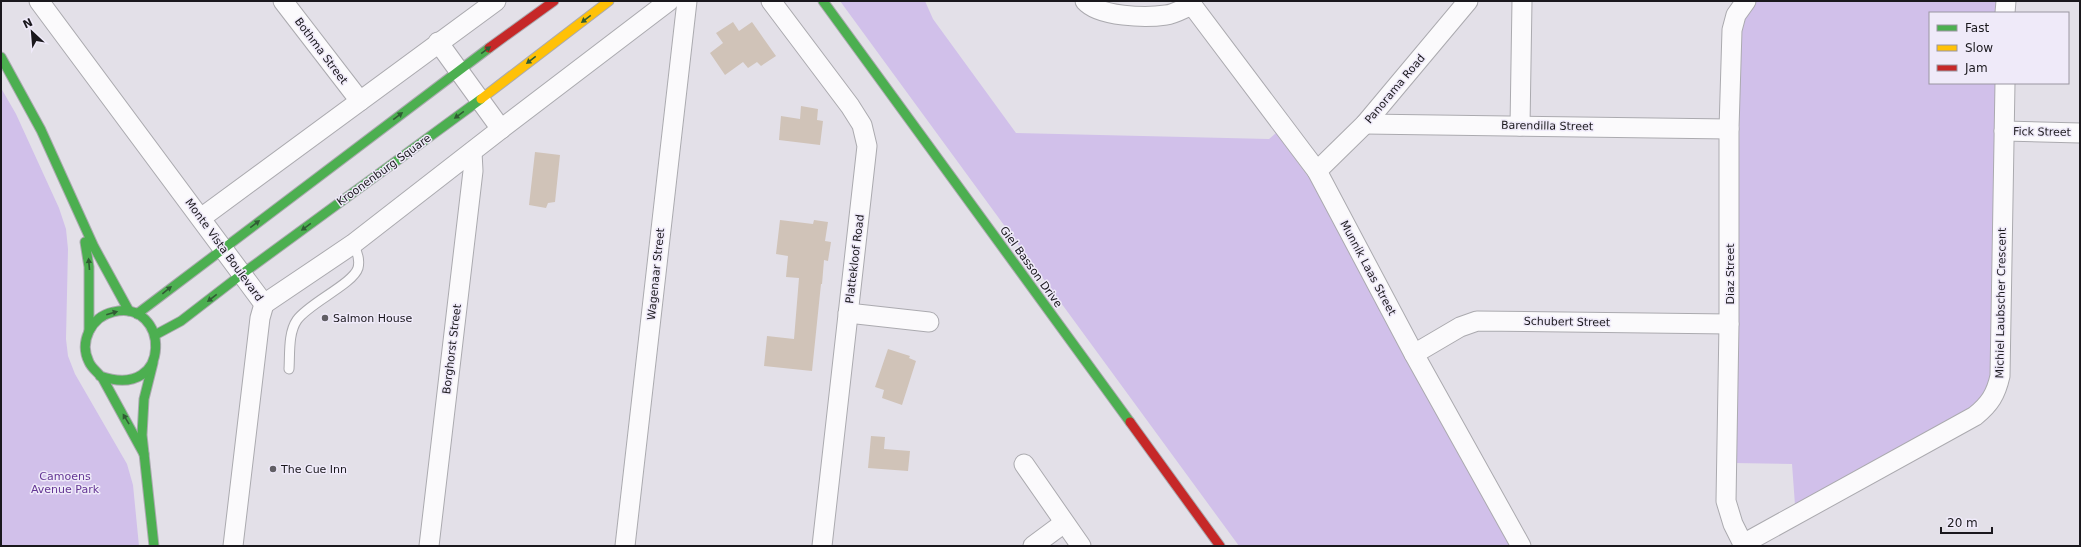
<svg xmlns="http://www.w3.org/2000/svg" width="2081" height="547" font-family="'DejaVu Sans',sans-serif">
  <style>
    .green { fill: #d1c0ea }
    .building { fill: #d0c3b8 }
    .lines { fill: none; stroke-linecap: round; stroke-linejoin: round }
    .lane-casing { stroke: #abaaaf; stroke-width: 11 }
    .street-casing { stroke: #abaaaf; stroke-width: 21 }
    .fast-casing { stroke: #abaaaf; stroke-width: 11 }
    .slow-casing { stroke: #abaaaf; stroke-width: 11 }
    .jam-casing { stroke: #abaaaf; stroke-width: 11 }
    .lane { stroke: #fbfafc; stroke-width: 9 }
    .street { stroke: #fbfafc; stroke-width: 19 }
    .fast { stroke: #4caf50; stroke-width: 9 }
    .slow { stroke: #ffc107; stroke-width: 9 }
    .jam { stroke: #c62828; stroke-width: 9 }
    .oneway { fill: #305c34 }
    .poi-dot { fill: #605e64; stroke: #efeaf9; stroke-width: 1.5 }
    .labels { text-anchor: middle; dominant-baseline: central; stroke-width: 3; stroke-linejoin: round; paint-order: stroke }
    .street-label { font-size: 11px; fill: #1a181d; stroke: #efeaf9 }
    .poi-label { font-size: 11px; fill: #1a181d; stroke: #efeaf9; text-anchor: start }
    .park-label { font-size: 11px; fill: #643694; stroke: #efeaf9 }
  </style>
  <rect width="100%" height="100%" fill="#e3e0e8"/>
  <!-- green -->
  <g class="green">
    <path d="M 840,1 L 925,1 L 933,19 L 1016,133 L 1269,139 L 1276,133 L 1313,183 L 1513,546 L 1239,546 Z"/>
    <path d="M 1757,1 L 1998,1 L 1998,13 L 1930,13 L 1930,83 L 1997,83 L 1991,382 L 1976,405 L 1795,505 L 1792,464 L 1734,463 L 1741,26 L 1746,13 Z"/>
    <path d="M 1,88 L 16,114 L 59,208 L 66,229 L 68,249 L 66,339 L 68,356 L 75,374 L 127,464 L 133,485 L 139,546 L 1,546 Z"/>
  </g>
  <!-- building -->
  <g class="building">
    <path d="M 733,22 L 739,31 L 752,22 L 776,56 L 761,66 L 757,62 L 748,68 L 743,62 L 725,75 L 710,53 L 723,43 L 716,33 Z"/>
    <path d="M 801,106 L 818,109 L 817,120 L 823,121 L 820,145 L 779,140 L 781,116 L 800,119 Z"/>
    <path d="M 535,152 L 560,155 L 555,202 L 548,203 L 546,208 L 529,205 Z"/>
    <path d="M 780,220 L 813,224 L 814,220 L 828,222 L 825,241 L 831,242 L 828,261 L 824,260 L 822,284 L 821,284 L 812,371 L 764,366 L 767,336 L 794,339 L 799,278 L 786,277 L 788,256 L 776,254 Z"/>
    <path d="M 888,349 L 910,356 L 909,358 L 916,361 L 902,405 L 882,398 L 884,390 L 875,387 Z"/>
    <path d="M 871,436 L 885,437 L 884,449 L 910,451 L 908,471 L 868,468 Z"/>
  </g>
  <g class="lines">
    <!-- lane casing -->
    <g class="lane-casing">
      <path id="lane" d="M 289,369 C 290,354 288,333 297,320 C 309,303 353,284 358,268 C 360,260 357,251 353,244"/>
    </g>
    <!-- street casing -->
    <g class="street-casing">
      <g id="street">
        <path d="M 39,1 L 264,304 L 260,318 L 233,546"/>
        <path d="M 283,1 L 360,101"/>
        <path d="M 771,1 L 850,106 L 862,125 L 867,146 L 822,546"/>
        <path d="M 1085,1 C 1099,17 1146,18 1166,15 C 1175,14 1184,8 1192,5"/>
        <path d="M 1192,5 L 1317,171 L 1414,354 L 1521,546"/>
        <path d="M 2005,13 L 2006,1"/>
        <path d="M 438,42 L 501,129"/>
        <path d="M 1365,124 L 1729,129"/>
        <path d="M 1520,126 L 1522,1"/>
        <path d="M 2004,131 L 2080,133"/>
        <path d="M 1317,171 L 1365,124 L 1468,1"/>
        <path d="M 201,218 L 496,1"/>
        <path d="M 264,304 L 353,244 L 501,129 L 669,1"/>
        <path d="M 848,313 L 929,322"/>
        <path d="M 1414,354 L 1460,327 L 1477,321 L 1729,324"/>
        <path d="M 1024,464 L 1081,546"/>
        <path d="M 1743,544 L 1975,416 C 1990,404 1996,394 2000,376 L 2005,83"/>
        <path d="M 429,546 L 473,171 L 472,152"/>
        <path d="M 625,546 L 687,1"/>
        <path d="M 1033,546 L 1064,523"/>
        <path d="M 1744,546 L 1733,524 L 1726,501 L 1729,324 L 1729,129 L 1732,30 L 1736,15 L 1746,1"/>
      </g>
    </g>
    <!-- fast casing -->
    <g class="fast-casing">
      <g id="fast">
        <path d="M 823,1 L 1130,422"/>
        <path d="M 1,57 L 41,130 L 94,247 L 129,311"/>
        <path d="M 85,242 L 89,267 L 89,331"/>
        <path d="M 137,314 L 489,48"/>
        <path d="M 155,335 L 181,321 L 242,274 L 481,99"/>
        <path d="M 153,363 L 144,399 L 142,435 L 154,546"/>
        <path d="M 100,376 C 175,402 169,297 113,312 C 91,317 79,342 89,362 C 92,369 99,373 103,379 L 144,454"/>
      </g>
    </g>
    <!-- slow casing -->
    <g class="slow-casing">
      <path id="slow" d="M 481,99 L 609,1"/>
    </g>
    <!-- jam casing -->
    <g class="jam-casing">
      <g id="jam">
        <path d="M 489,48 L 554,1"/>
        <path d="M 1130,422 L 1220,546"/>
      </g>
    </g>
    <!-- lane -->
    <use href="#lane" class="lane"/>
    <!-- street -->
    <use href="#street" class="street"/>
    <!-- fast -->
    <use href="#fast" class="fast"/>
    <!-- slow -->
    <use href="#slow" class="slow"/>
    <!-- jam -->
    <use href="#jam" class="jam"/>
  </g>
  <!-- one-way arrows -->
  <defs><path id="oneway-solid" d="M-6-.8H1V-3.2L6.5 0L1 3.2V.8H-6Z"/></defs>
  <g class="oneway">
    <use href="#oneway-solid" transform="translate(586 19) rotate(143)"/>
    <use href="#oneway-solid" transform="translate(486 50) rotate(-36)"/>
    <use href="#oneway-solid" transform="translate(531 60) rotate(142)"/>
    <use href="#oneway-solid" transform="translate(459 115) rotate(144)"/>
    <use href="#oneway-solid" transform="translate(398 116) rotate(-37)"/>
    <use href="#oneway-solid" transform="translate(255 224) rotate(-37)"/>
    <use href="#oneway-solid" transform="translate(306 227) rotate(144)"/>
    <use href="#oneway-solid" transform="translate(89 264) rotate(-95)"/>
    <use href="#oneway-solid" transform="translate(167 290) rotate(-39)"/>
    <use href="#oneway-solid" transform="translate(212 298) rotate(142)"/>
    <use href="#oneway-solid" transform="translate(112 313) rotate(-16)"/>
    <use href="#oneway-solid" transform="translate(126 419) rotate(-121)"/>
  </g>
  <!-- markers -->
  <g class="poi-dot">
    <circle cx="325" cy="318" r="4"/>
    <circle cx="273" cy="469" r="4"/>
  </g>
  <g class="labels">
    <!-- street labels -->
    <g class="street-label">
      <text transform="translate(321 51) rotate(53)">Bothma Street</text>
      <text transform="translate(1395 89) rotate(-50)">Panorama Road</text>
      <text transform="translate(1547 126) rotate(1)">Barendilla Street</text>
      <text transform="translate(2042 132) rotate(1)">Fick Street</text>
      <text transform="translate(384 170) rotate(-36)">Kroonenburg Square</text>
      <text transform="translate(224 250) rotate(54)">Monte Vista Boulevard</text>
      <text transform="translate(855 259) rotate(-83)">Plattekloof Road</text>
      <text transform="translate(1031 267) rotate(54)">Giel Basson Drive</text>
      <text transform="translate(1368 268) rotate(62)">Munnik Laas Street</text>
      <text transform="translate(656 274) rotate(-84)">Wagenaar Street</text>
      <text transform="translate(1730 274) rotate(-90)">Diaz Street</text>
      <text transform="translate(2001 303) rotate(-89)">Michiel Laubscher Crescent</text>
      <text transform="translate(1567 322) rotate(1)">Schubert Street</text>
      <text transform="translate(452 349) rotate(-83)">Borghorst Street</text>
    </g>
    <!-- poi labels -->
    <g class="poi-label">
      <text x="333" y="318">Salmon House</text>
      <text x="281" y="469">The Cue Inn</text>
    </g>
    <!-- park labels -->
    <g class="park-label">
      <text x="65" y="476">Camoens<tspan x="65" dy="13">Avenue Park</tspan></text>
    </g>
  </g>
  <!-- border -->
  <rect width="2081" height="547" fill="none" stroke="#1a181d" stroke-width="4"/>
  <!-- legend -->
  <rect x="1929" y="12" width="140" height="72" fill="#efeaf9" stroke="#9a96a1"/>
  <rect x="1937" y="25" width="20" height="6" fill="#4caf50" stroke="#9a96a1"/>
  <text x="1965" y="32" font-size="12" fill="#1a181d">Fast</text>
  <rect x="1937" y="45" width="20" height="6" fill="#ffc107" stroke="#9a96a1"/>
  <text x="1965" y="52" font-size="12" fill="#1a181d">Slow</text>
  <rect x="1937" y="65" width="20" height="6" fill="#c62828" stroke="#9a96a1"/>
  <text x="1965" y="72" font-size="12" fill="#1a181d">Jam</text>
  <!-- north arrow -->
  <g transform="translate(32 32) rotate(334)" stroke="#efeaf9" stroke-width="3" paint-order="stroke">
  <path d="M0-3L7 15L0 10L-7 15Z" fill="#1a181d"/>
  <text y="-6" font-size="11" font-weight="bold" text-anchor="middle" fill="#1a181d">N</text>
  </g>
  <!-- scale -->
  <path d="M1941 527v6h51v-6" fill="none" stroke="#1a181d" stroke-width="2"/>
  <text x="1947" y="527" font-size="12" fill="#1a181d" stroke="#efeaf9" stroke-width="3" paint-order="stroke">20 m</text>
</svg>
